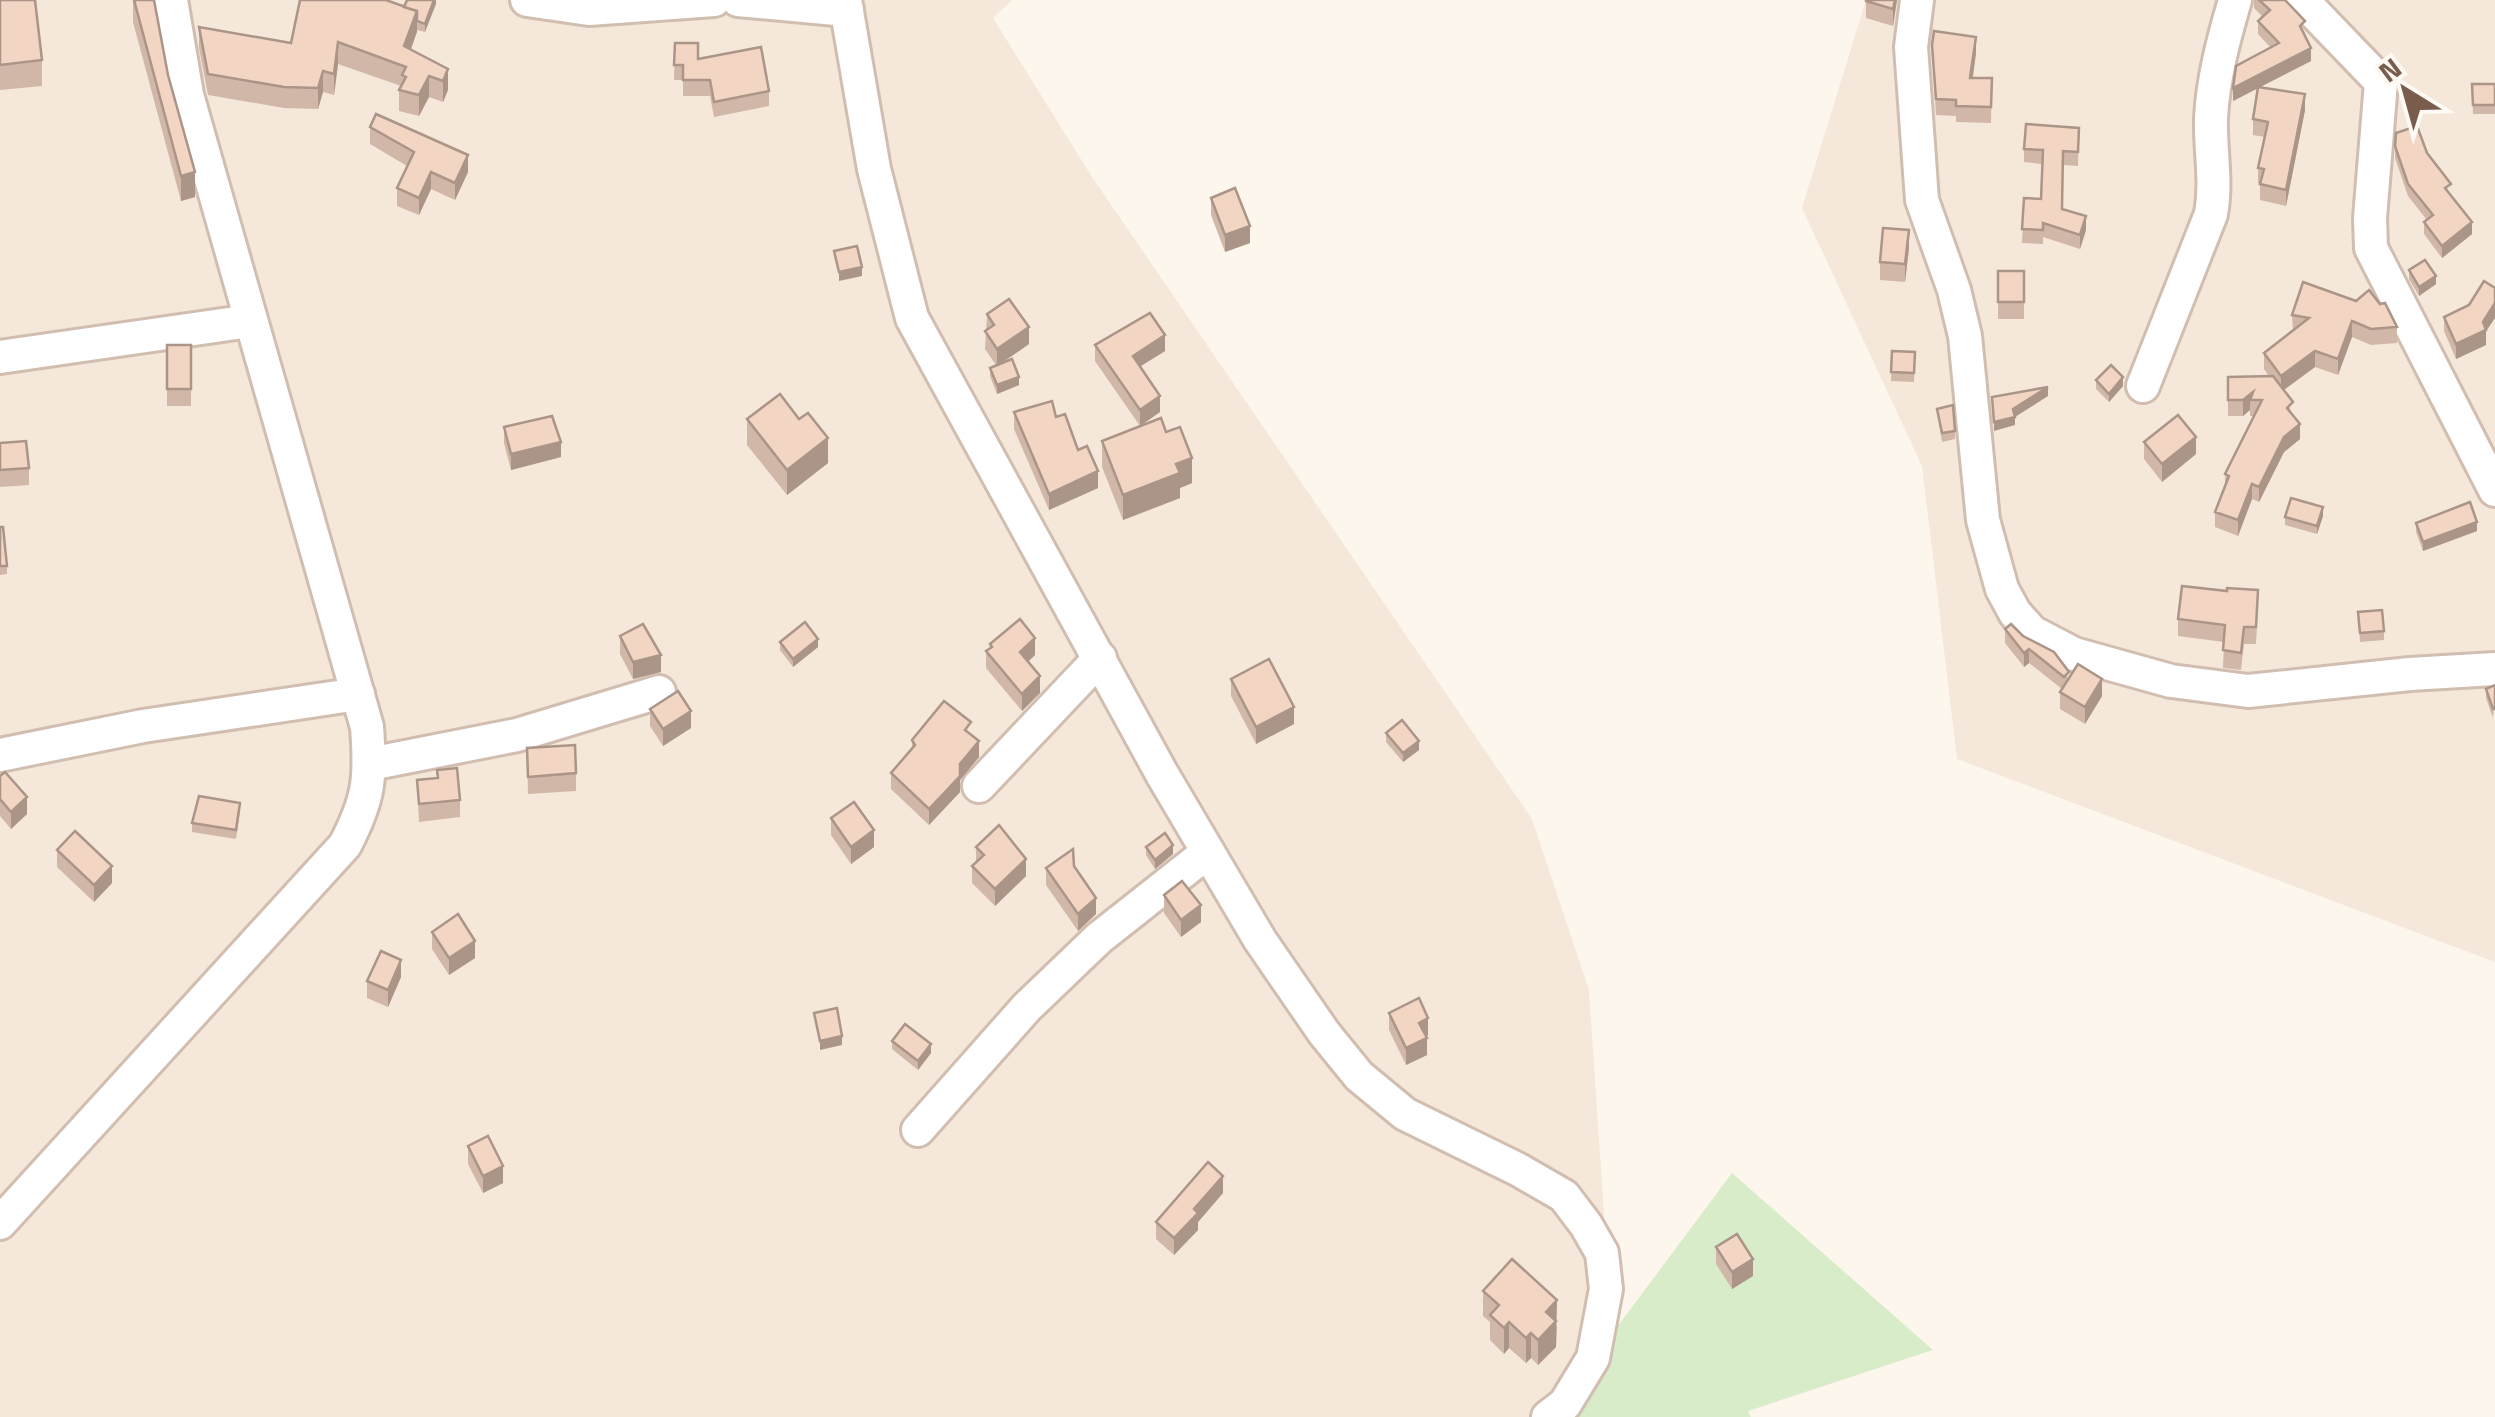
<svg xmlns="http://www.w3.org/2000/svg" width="2495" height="1417" font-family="'Titillium Web',sans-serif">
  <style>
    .residential { fill: #f5e8da }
    .green { fill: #d8ecc9 }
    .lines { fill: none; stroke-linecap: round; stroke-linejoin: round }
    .minor-casing { stroke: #d1beb0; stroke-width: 38 }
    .minor { stroke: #fff; stroke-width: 32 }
    .wall { fill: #d1b7a8 }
    .shaded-wall { fill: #aa9588 }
    .building { fill: #f3d5c3; stroke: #aa9588; stroke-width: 2.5 }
  </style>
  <rect width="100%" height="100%" fill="#fdf6ec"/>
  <!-- residential -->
  <g class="residential">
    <path d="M 0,0 L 1012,0 L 993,18 L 1092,177 L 1532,819 L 1589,990 L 1612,1333 L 1580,1417 L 0,1417 Z"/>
    <path d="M 1866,0 L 2495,0 L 2495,962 L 1957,759 L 1922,466 L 1802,208 Z"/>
  </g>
  <!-- green -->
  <path class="green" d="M 1732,1173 L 1933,1350 L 1748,1411 L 1751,1417 L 1550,1417 Z"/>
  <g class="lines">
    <!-- minor casing -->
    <g class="minor-casing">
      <g id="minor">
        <path d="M 527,0 L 589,9 L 714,0"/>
        <path d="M 738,0 L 847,10"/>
        <path d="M 845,0 L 874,169 L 912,318 L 1162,774 L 1260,940 L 1324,1033 L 1359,1076 L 1405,1114 L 1519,1170 L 1564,1196 L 1586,1225 L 1602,1253 L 1606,1289 L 1593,1358 L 1565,1404 L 1548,1417"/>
        <path d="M 1917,0 L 1911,47 L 1922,200 L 1954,290 L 1965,336 L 1983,520 L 2002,589 L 2015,613 L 2032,632 L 2074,654 L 2171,681 L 2248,691 L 2410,674 L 2495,669"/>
        <path d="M 2302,0 L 2381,82 L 2370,218 L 2371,248 L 2495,490"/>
        <path d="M 0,357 L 250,321"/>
        <path d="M 2143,386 L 2211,214 C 2217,181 2210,151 2211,118 C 2213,78 2224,38 2235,0"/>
        <path d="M 0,755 L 143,726 L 358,694"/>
        <path d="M 370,764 L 517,735 L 659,692"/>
        <path d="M 979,786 L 1100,658"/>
        <path d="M 918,1130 L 1027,1007 L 1099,938 L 1208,852"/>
        <path d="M 0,1223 L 345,845 C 369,799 371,779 367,727 L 187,95 L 171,0"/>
      </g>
    </g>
    <!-- minor -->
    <use href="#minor" class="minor"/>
  </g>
  <!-- wall -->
  <g class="wall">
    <path d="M 0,0 L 42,60 L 42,86 L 0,90 Z"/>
    <path d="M 133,0 L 154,0 L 168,75 L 195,197 L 181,201 L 133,22 Z"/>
    <path d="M 436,0 L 425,32 L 417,30 L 411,50 L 448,69 L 448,90 L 443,102 L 429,97 L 419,116 L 399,111 L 399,90 L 401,86 L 338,64 L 334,95 L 323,92 L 318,109 L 284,108 L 208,95 L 199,48 L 199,27 L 291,43 L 404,7 Z"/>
    <path d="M 1866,0 L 1897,0 L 1893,26 L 1866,18 Z"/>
    <path d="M 2254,0 L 2285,0 L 2305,33 L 2311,61 L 2260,87 L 2305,110 L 2286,206 L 2260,200 L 2260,184 L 2258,183 L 2258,168 L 2265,137 L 2253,135 L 2253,119 L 2258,88 L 2233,101 L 2271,48 L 2258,34 L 2258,21 L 2263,17 L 2254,8 Z"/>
    <path d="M 675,43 L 698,59 L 769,91 L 769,106 L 714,117 L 710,96 L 683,96 L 683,80 L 674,80 Z"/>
    <path d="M 1932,45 L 1976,53 L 1973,78 L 1992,78 L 1991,123 L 1956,122 L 1956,116 L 1936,115 Z"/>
    <path d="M 2472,84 L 2495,84 L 2495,114 L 2473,114 Z"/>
    <path d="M 370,127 L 468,172 L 455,200 L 431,189 L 419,215 L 397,206 L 397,188 L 407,166 L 370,144 Z"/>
    <path d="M 2079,128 L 2078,166 L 2063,165 L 2062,209 L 2086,230 L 2080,249 L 2043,237 L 2043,244 L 2022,243 L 2024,198 L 2041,199 L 2042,164 L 2024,162 L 2024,149 Z"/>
    <path d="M 2396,133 L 2427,153 L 2472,234 L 2442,258 L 2424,234 L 2424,222 L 2427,220 L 2408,196 L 2395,158 Z"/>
    <path d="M 1211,198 L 1250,243 L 1225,252 L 1211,215 Z"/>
    <path d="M 1909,248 L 1905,282 L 1880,280 L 1880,262 Z"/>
    <path d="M 2409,270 L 2436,284 L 2419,296 L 2409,279 Z"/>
    <rect x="1998" y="271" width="26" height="48"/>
    <path d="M 2495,288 L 2495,318 L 2486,331 L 2486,345 L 2456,359 L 2444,331 L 2444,317 L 2469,305 Z"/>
    <path d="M 987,314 L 1029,344 L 1002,363 L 1019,385 L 997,394 L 990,376 L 990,368 L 996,365 L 985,349 Z"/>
    <path d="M 2292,315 L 2397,327 L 2397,343 L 2371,345 L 2352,337 L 2338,375 L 2315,367 L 2284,390 L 2300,439 L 2284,452 L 2259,502 L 2252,499 L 2238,536 L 2215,527 L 2215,512 L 2225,486 L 2225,474 L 2254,416 L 2250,416 L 2250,410 L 2243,416 L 2228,416 L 2228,377 L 2269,376 L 2264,369 L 2264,353 L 2293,331 Z"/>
    <rect x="167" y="345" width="24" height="61"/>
    <path d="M 1095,345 L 1165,351 L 1140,366 L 1160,412 L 1140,426 L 1095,361 Z"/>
    <path d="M 1892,351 L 1915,352 L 1914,382 L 1891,381 Z"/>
    <path d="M 2096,380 L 2123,386 L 2109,402 L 2096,389 Z"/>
    <path d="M 1937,409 L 1955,431 L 1955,439 L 1942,442 Z"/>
    <path d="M 1014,412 L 1056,417 L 1078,450 L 1098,488 L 1049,510 L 1014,429 Z"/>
    <path d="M 747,419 L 799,419 L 828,463 L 787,495 L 747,445 Z"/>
    <path d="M 504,427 L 561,457 L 511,470 L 504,443 Z"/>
    <path d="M 1166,432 L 1192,483 L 1180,488 L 1180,498 L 1123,520 L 1102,467 L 1102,441 Z"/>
    <path d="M 2144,442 L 2196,454 L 2162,482 L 2144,459 Z"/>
    <path d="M 0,443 L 29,468 L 29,485 L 0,487 Z"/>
    <path d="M 2323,516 L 2317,534 L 2285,525 L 2285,517 Z"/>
    <path d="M 2416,523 L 2477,531 L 2423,551 L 2416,532 Z"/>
    <path d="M 0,527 L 7,566 L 7,574 L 0,575 Z"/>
    <path d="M 2258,607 L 2256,644 L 2244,644 L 2241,670 L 2223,668 L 2224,642 L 2178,636 L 2178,619 Z"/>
    <path d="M 2358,612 L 2384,631 L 2384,640 L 2360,642 Z"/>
    <path d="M 2005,629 L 2069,678 L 2102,696 L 2085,724 L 2060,709 L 2060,692 L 2062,689 L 2029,663 L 2024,667 L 2005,643 Z"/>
    <path d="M 620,636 L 661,672 L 633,679 L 620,654 Z"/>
    <path d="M 780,642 L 818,647 L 793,667 L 780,650 Z"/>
    <path d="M 990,644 L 1035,655 L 1028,662 L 1040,693 L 1022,711 L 986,668 L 986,651 L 990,648 Z"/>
    <path d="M 1231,679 L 1294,724 L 1256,744 L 1231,696 Z"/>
    <path d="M 2495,685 L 2493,718 L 2486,698 L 2486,689 Z"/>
    <path d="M 650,709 L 691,728 L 663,746 L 650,726 Z"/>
    <path d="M 1386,733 L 1419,750 L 1403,762 L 1386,742 Z"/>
    <path d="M 971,735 L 979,757 L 960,780 L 960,792 L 929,825 L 891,789 L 891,773 L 912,748 L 912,740 Z"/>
    <path d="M 527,748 L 576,773 L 576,791 L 528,794 Z"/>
    <path d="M 0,776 L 27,814 L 11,829 L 0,816 Z"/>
    <path d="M 417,780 L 460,800 L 460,817 L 419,822 Z"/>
    <path d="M 240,812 L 236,839 L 192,832 L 192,823 Z"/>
    <path d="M 831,818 L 874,847 L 851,864 L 831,835 Z"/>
    <path d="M 976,847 L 1026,876 L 995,906 L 972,883 L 972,866 L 976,862 Z"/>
    <path d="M 1146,847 L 1173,854 L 1155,869 L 1146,855 Z"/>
    <path d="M 57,850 L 112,883 L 94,902 L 57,867 Z"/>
    <path d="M 1074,866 L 1096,914 L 1078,931 L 1046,885 L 1046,868 Z"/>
    <path d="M 1164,895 L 1201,922 L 1181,937 L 1164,913 Z"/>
    <path d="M 432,932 L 475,958 L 449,975 L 432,949 Z"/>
    <path d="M 401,977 L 388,1007 L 367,998 L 367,981 Z"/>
    <path d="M 1389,1013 L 1428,1035 L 1426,1036 L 1427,1055 L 1406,1065 L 1389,1030 Z"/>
    <path d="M 892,1041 L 931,1053 L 918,1070 L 892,1049 Z"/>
    <path d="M 468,1146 L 503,1183 L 483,1193 L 468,1164 Z"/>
    <path d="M 1223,1193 L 1198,1222 L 1198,1230 L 1174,1255 L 1156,1239 L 1156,1222 Z"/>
    <path d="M 1716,1247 L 1753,1276 L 1732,1289 L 1716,1264 Z"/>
    <path d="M 1483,1291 L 1557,1326 L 1556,1347 L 1538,1365 L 1531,1358 L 1526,1363 L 1509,1348 L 1504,1354 L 1490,1340 L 1490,1322 L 1483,1316 Z"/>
  </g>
  <!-- shaded-wall -->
  <g class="shaded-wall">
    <path d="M 434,0 L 436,0 L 436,4 L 425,32 L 425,24 Z"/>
    <path d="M 1895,0 L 1897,0 L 1893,26 L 1893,9 Z"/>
    <path d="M 417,11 L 417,32 L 404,67 L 404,46 Z"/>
    <path d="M 1976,37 L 1976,53 L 1970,94 L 1970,78 Z"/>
    <path d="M 338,42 L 338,64 L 334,95 L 334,74 Z"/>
    <path d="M 2311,48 L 2311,61 L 2233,101 L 2233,88 Z"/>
    <path d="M 448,69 L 448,90 L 443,102 L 443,81 Z"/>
    <path d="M 323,71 L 323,92 L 318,109 L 318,88 Z"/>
    <path d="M 429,76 L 429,97 L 419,116 L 419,95 Z"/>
    <path d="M 2305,94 L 2305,110 L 2286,206 L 2286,190 Z"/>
    <path d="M 468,155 L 468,172 L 455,200 L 455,183 Z"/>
    <path d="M 195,172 L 195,197 L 181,201 L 181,176 Z"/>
    <path d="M 431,172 L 431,189 L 419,215 L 419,198 Z"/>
    <path d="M 2086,216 L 2086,230 L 2080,249 L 2080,235 Z"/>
    <path d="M 2472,222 L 2472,234 L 2442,258 L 2442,246 Z"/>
    <path d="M 1250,226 L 1250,243 L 1225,252 L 1225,235 Z"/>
    <path d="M 1909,230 L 1909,248 L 1905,282 L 1905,264 Z"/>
    <path d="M 862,267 L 862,276 L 839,281 L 839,272 Z"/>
    <path d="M 2436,276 L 2436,284 L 2419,296 L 2419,287 Z"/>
    <path d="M 2495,303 L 2495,318 L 2486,331 L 2486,345 L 2456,359 L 2456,344 L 2483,322 Z"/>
    <path d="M 2352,321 L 2352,337 L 2338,375 L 2338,359 Z"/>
    <path d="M 1029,327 L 1029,344 L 997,366 L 997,349 Z"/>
    <path d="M 1165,335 L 1165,351 L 1133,371 L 1133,356 Z"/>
    <path d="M 2315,351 L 2315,367 L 2281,392 L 2281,376 Z"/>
    <path d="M 1019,377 L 1019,385 L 997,394 L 997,385 Z"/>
    <path d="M 2123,377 L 2123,386 L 2109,402 L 2109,394 Z"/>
    <path d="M 2048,387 L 2048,396 L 2015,417 L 2015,425 L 1994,431 L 1994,422 Z"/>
    <path d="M 2253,392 L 2250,400 L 2250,410 L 2243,416 L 2243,400 Z"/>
    <path d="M 1160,396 L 1160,412 L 1140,426 L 1140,410 Z"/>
    <path d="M 2300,424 L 2300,439 L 2284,452 L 2259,502 L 2259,487 L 2284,437 Z"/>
    <path d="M 2196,437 L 2196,454 L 2162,482 L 2162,464 Z"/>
    <path d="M 828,438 L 828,463 L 787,495 L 787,470 Z"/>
    <path d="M 561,442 L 561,457 L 511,470 L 511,454 Z"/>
    <path d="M 1192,458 L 1192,483 L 1180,488 L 1180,498 L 1123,520 L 1123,495 L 1176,464 Z"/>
    <path d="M 1098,471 L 1098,488 L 1049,510 L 1049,494 Z"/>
    <path d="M 2252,484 L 2252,499 L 2238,536 L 2238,520 Z"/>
    <path d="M 2323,507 L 2323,516 L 2317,534 L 2317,526 Z"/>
    <path d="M 2477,522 L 2477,531 L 2423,551 L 2423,542 Z"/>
    <path d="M 1035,638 L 1035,655 L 1020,669 L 1020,652 Z"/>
    <path d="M 818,639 L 818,647 L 793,667 L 793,659 Z"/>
    <path d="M 2029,649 L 2029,663 L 2024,667 L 2024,653 Z"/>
    <path d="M 661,655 L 661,672 L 633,679 L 633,662 Z"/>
    <path d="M 1040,676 L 1040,693 L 1022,711 L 1022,694 Z"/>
    <path d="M 2102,679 L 2102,696 L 2085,724 L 2085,707 Z"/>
    <path d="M 1294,707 L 1294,724 L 1256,744 L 1256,727 Z"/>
    <path d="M 691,711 L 691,728 L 663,746 L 663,729 Z"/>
    <path d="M 979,741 L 979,757 L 960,780 L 960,792 L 929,825 L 929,809 L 960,764 Z"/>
    <path d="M 1419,741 L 1419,750 L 1403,762 L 1403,753 Z"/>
    <path d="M 27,797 L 27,814 L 11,829 L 11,812 Z"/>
    <path d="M 874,830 L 874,847 L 851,864 L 851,847 Z"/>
    <path d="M 1173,845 L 1173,854 L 1155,869 L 1155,860 Z"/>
    <path d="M 1026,859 L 1026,876 L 995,906 L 995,889 Z"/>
    <path d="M 112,866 L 112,883 L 94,902 L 94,885 Z"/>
    <path d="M 1096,898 L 1096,914 L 1078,931 L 1078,914 Z"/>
    <path d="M 1201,905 L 1201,922 L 1181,937 L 1181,920 Z"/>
    <path d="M 475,941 L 475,958 L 449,975 L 449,958 Z"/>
    <path d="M 401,960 L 401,977 L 388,1007 L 388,990 Z"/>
    <path d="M 1428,1018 L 1428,1035 L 1419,1040 L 1419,1023 Z"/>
    <path d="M 842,1036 L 842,1045 L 820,1050 L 820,1041 Z"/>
    <path d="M 1427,1038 L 1427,1055 L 1406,1065 L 1406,1048 Z"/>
    <path d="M 931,1044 L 931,1053 L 918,1070 L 918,1061 Z"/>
    <path d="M 503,1166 L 503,1183 L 483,1193 L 483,1176 Z"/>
    <path d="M 1223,1176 L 1223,1193 L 1198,1222 L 1198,1230 L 1174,1255 L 1174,1238 L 1194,1209 Z"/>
    <path d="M 1753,1259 L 1753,1276 L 1732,1289 L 1732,1272 Z"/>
    <path d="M 1557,1300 L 1556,1347 L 1538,1365 L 1538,1340 L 1546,1312 Z"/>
    <path d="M 1509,1322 L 1509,1348 L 1504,1354 L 1504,1328 Z"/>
    <path d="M 1531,1333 L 1531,1358 L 1526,1363 L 1526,1338 Z"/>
  </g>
  <!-- building -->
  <g class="building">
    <path d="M 0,0 L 35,0 L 42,60 L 0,65 Z"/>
    <path d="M 134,0 L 154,0 L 168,75 L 195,172 L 181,176 Z"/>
    <path d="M 300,0 L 386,0 L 417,11 L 404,46 L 448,69 L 443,81 L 429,76 L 419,95 L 399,90 L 406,77 L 402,75 L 406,67 L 338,42 L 334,74 L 323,71 L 318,88 L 284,87 L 208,74 L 199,27 L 291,43 Z"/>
    <path d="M 407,0 L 434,0 L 425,24 L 417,21 L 417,11 L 404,7 Z"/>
    <path d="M 1866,0 L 1895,0 L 1893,9 L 1866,1 Z"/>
    <path d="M 2259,0 L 2285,0 L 2305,21 L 2300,26 L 2311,48 L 2233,88 L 2236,66 L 2279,43 L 2258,21 L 2270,10 Z"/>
    <path d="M 1934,31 L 1976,37 L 1970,78 L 1992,78 L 1991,107 L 1956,106 L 1956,100 L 1936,99 L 1932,45 Z"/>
    <path d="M 675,43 L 698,43 L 698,59 L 761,47 L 769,91 L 714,102 L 710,80 L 683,80 L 683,65 L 674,65 Z"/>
    <path d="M 2472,84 L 2495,84 L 2495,105 L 2473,105 Z"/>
    <path d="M 2258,87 L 2305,94 L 2286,190 L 2260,184 L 2264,169 L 2258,168 L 2268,122 L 2253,119 Z"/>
    <path d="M 376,114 L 468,155 L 455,183 L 431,172 L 419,198 L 397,188 L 414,152 L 370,127 Z"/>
    <path d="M 2026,124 L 2079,128 L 2078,152 L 2063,151 L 2062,209 L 2086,216 L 2080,235 L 2043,223 L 2043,230 L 2022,229 L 2024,198 L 2041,199 L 2043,150 L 2024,149 Z"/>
    <path d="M 2417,126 L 2427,153 L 2451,184 L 2445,188 L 2472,222 L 2442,246 L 2424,222 L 2433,215 L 2408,184 L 2395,146 L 2396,133 Z"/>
    <path d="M 1235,188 L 1250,226 L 1225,235 L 1211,198 Z"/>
    <path d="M 1883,228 L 1909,230 L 1905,264 L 1880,262 Z"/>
    <path d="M 857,246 L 862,267 L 839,272 L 834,251 Z"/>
    <path d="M 2425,260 L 2436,276 L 2419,287 L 2409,270 Z"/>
    <rect x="1998" y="271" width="26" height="31"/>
    <path d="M 2484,281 L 2495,288 L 2495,303 L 2483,322 L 2486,330 L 2456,344 L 2444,317 L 2469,305 Z"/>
    <path d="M 2303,282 L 2356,301 L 2369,290 L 2380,304 L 2385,303 L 2397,327 L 2371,329 L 2352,321 L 2338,359 L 2315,351 L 2281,376 L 2264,353 L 2309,318 L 2292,315 Z"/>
    <path d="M 1009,299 L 1029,327 L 997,349 L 985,331 L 994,325 L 987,314 Z"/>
    <path d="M 1150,313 L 1165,335 L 1133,356 L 1160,396 L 1140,410 L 1095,345 Z"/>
    <rect x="167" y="345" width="24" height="44"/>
    <path d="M 1892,351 L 1915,352 L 1914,373 L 1891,372 Z"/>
    <path d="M 1012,359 L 1019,377 L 997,385 L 990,368 Z"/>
    <path d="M 2111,365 L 2123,377 L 2109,394 L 2096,380 Z"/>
    <path d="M 2273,376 L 2293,402 L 2287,408 L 2300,424 L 2284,437 L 2259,487 L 2252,484 L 2238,520 L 2215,512 L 2229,476 L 2225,474 L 2262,400 L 2250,400 L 2253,392 L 2243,400 L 2228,400 L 2228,377 Z"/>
    <path d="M 2048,387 L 2013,409 L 2015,417 L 1994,422 L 1992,397 Z"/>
    <path d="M 780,394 L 799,419 L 808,413 L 828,438 L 787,470 L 747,419 Z"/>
    <path d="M 1052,401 L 1056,417 L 1065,414 L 1078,450 L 1087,446 L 1098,471 L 1049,494 L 1014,412 Z"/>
    <path d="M 1953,405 L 1955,431 L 1942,433 L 1937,409 Z"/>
    <path d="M 2178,415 L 2196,437 L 2162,464 L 2144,442 Z"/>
    <path d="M 552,416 L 561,442 L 511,454 L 504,427 Z"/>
    <path d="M 1161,418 L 1166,432 L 1180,427 L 1192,458 L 1176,464 L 1180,473 L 1123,495 L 1102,441 Z"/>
    <path d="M 26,441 L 29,468 L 0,470 L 0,443 Z"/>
    <path d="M 2291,498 L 2323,507 L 2317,526 L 2285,517 Z"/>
    <path d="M 2470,502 L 2477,522 L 2423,542 L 2416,523 Z"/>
    <path d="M 0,527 L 3,527 L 7,566 L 0,566 Z"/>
    <path d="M 2182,586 L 2227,591 L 2227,588 L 2258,590 L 2256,627 L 2244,627 L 2241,653 L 2223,650 L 2225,625 L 2178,619 Z"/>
    <path d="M 2382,610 L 2384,631 L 2360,633 L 2358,612 Z"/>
    <path d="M 1020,619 L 1035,638 L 1020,652 L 1040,676 L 1022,694 L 986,651 L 992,647 L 990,644 Z"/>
    <path d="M 805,622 L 818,639 L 793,659 L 780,642 Z"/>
    <path d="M 643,624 L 661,655 L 633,662 L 620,636 Z"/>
    <path d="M 2011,624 L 2023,636 L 2054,652 L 2069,672 L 2064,677 L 2029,649 L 2024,653 L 2005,629 Z"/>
    <path d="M 1269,659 L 1294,707 L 1256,727 L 1231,679 Z"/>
    <path d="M 2078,664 L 2102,679 L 2085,707 L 2060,692 Z"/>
    <path d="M 2495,685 L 2495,709 L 2493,709 L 2486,689 Z"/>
    <path d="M 678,691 L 691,711 L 663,729 L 650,709 Z"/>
    <path d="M 944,701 L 971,722 L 965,730 L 979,741 L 960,764 L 960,776 L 929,809 L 891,773 L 915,745 L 912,740 Z"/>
    <path d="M 1402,720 L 1419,741 L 1403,753 L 1386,733 Z"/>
    <path d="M 575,745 L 576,773 L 528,777 L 527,748 Z"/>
    <path d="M 457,768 L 460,800 L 419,804 L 417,780 L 438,778 L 437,770 Z"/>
    <path d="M 5,772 L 27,797 L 11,812 L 0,799 L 0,776 Z"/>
    <path d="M 199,796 L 240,803 L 236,830 L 192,823 Z"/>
    <path d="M 854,802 L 874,830 L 851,847 L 831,818 Z"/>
    <path d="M 999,825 L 1026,859 L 995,889 L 972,866 L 984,855 L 976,847 Z"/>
    <path d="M 75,831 L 112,866 L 94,885 L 57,850 Z"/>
    <path d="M 1165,833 L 1173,845 L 1155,860 L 1146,847 Z"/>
    <path d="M 1073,849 L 1074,866 L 1096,898 L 1078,914 L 1046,868 Z"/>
    <path d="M 1182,881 L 1201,905 L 1181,920 L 1164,895 Z"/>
    <path d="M 458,914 L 475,941 L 449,958 L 432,932 Z"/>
    <path d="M 381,951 L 401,960 L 388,990 L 367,981 Z"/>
    <path d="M 1419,998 L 1428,1018 L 1419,1023 L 1427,1038 L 1406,1048 L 1389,1013 Z"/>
    <path d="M 837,1008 L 842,1036 L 820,1041 L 814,1013 Z"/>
    <path d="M 905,1024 L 931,1044 L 918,1061 L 892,1041 Z"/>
    <path d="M 488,1136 L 503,1166 L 483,1176 L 468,1146 Z"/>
    <path d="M 1208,1162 L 1223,1176 L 1194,1209 L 1198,1213 L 1174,1238 L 1156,1222 Z"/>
    <path d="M 1737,1234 L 1753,1259 L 1732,1272 L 1716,1247 Z"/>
    <path d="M 1512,1259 L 1557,1300 L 1546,1312 L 1556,1321 L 1538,1340 L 1531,1333 L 1526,1338 L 1509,1322 L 1504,1328 L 1490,1315 L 1499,1305 L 1483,1291 Z"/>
  </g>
  <!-- north arrow -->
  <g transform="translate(2405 90) rotate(323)" stroke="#fffaf3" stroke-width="8" paint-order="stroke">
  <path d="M0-8L18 38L0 25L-18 38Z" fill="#7a5c4d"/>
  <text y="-15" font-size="28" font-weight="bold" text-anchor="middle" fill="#7a5c4d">N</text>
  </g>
</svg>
